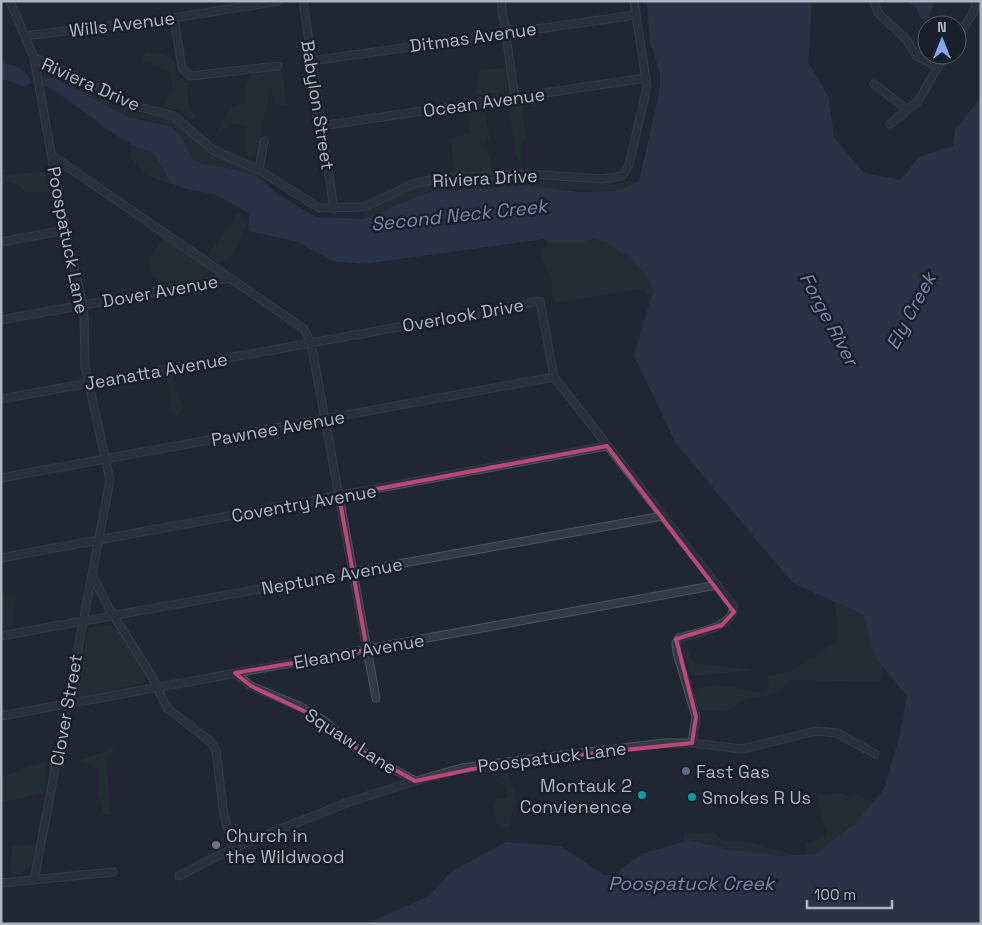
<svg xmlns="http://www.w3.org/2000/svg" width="982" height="925" font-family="'Space Grotesk',sans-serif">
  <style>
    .green { fill: #253638 }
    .water { fill: #35425b }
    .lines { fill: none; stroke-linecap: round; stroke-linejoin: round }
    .minor-casing { stroke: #4e5460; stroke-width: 9 }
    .minor { stroke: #333a45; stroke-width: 7 }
    .marked { fill: none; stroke: #bc477a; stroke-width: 4; stroke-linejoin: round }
    .service-dot { fill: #5c6f8a; stroke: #191f2a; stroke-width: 2 }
    .culture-dot { fill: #0f9aa8; stroke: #191f2a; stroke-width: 2 }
    .worship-dot { fill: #6b7280; stroke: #191f2a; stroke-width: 2 }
    .labels { text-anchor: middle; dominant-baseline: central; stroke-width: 5; stroke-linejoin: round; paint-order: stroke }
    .street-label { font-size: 18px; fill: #adb4c2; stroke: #191f2a }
    .poi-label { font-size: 18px; fill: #adb4c2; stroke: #191f2a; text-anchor: start }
    .water-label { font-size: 19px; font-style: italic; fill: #7789aa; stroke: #191f2a }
  </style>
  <rect width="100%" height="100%" fill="#202734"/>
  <!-- green -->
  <g class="green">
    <path d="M 146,52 L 164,55 L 174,60 L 179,78 L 187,83 L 188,104 L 197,119 L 190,119 L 179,111 L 163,105 L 173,91 L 169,71 L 142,60 Z"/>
    <path d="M 48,68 L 125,109 L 175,121 L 211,153 L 254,172 L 258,177 L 234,169 L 202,164 L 193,159 L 182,139 L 161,123 L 73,104 L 44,85 L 43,70 Z"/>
    <path d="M 505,68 L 508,90 L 503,93 L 476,94 L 479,70 Z"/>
    <path d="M 279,70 L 283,73 L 286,105 L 277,105 L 270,91 L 255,156 L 249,157 L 245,156 L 245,126 L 233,124 L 217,133 L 230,107 L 245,103 L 245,93 L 250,75 Z"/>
    <path d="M 508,103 L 524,104 L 523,118 L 527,136 L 521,143 L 521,164 L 516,156 Z"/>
    <path d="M 476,108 L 485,113 L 490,137 L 483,146 L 491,159 L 491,172 L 454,174 L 451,138 L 470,133 L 467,112 Z"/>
    <path d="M 132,145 L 154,154 L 171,183 C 153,181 140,171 130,156 Z"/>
    <path d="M 50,171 L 52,192 L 26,192 L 19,185 L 1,181 L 1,175 Z"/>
    <path d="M 498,179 L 615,184 L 628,180 L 634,182 L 624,189 L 615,191 L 504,188 L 428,192 L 363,219 L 365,211 L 416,187 L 439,181 Z"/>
    <path d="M 238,213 L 247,219 C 244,235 235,258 218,264 L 208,255 Z"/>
    <path d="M 163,238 L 212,269 C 205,285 174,281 158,282 L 152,277 L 149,259 Z"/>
    <path d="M 593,239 C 620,246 644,265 653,291 L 646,295 L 646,289 L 639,289 L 555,303 C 549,295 554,287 551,279 C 548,269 543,261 541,251 L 549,242 L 584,242 Z"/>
    <path d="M 173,374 L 176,391 L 184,407 L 175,419 L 169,407 L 170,401 L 167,378 Z"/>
    <path d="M 16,595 L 13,624 L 1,629 L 1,597 Z"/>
    <path d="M 835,602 L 864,615 L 873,655 L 884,668 L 880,682 L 790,680 L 779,691 L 768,696 L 750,698 L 726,711 L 699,710 L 694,691 C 712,679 742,691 763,692 L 769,684 L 767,676 L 789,672 L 835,643 L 837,641 L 838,627 Z"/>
    <path d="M 109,625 L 119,631 L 146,676 L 145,683 L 79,696 L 76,691 L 88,630 L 89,628 Z"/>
    <path d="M 687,646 L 691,659 L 696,663 L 755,670 L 692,676 L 689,673 C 689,663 682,657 682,647 Z"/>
    <path d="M 116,747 L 106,757 L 111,815 L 104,814 L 97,790 L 98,768 L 77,761 Z"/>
    <path d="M 46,761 L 44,793 L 1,802 L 1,777 Z"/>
    <path d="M 507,773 C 521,800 513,801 510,828 L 497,825 L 493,807 L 496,799 L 508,798 L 506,788 L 496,779 Z"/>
    <path d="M 839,793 L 851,797 L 854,793 L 869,801 L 877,798 C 862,816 830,854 806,855 L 805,843 L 827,835 L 817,796 Z"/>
    <path d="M 685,832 L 698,834 L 713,832 L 724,841 C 748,838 771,850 794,855 C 774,856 752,854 731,850 C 715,848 698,838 682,842 Z"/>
    <path d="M 35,845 L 32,864 L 20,875 L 11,874 L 12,846 Z"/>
  </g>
  <!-- water -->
  <g class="water">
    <path d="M 647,1 L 812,1 L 808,62 L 828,96 L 834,137 L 864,173 L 901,180 L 919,157 L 953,146 L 955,130 L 981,97 L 981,924 L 366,924 L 429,896 L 451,872 L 506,842 L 560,846 L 603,875 L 614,875 L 641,854 L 690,840 L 731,850 L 780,856 L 815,854 L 855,824 L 884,789 L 899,739 L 907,696 L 873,655 L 864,615 L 793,583 L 786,575 L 675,442 L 634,355 L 653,291 L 649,280 L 632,259 L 605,242 L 593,239 L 584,242 L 549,242 L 544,239 L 363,264 L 333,261 L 298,242 L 248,231 L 249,213 L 214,194 L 182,188 L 171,183 L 154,154 L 132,145 L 107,129 L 55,90 L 44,85 L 43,78 L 56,79 L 128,117 L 172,127 L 182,139 L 193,159 L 202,164 L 234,169 L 258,177 L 279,195 L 316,217 L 363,219 L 428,192 L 527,186 L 581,192 L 615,191 L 624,189 L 634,182 L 639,182 L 660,89 L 660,74 L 650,42 Z"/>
    <path d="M 906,1 L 935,1 L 929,18 L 926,20 L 920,17 L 917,8 Z"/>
    <path d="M 1,63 C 14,65 28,69 31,83 L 25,86 L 2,79 Z"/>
  </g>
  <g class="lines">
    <!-- minor casing -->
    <g class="minor-casing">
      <g id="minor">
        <path d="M 10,1 L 34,58 L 65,230 L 81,296 L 84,317 L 85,366 L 110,480 L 34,880"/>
        <path d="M 303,1 L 334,209"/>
        <path d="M 501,1 L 515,98"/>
        <path d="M 874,1 L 878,13 L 906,39 L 916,55 L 937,67"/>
        <path d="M 174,18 L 182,68 L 190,76 L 278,66"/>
        <path d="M 25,36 L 174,18 L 278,1"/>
        <path d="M 957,37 L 973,13 L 977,1"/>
        <path d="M 34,58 L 49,63 L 128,104 L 174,116 L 213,150 L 259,170 L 319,208 L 364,207 L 413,184 L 440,178 L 527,174 L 602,179 L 622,176 L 629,165 L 647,87 L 634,1"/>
        <path d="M 311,61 L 636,15"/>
        <path d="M 874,84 L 907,109"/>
        <path d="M 890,124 L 918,101 L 945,55"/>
        <path d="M 321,126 L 646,78"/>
        <path d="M 52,156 L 275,309 L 304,329 L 311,343 L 540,301 L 554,377 L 733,606 C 736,627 695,633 679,638 L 676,643 L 677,653 L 696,717 L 692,743"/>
        <path d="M 259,170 L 264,141"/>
        <path d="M 1,242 L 65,230"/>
        <path d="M 1,320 L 230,278"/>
        <path d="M 1,399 L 311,343 L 376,698"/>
        <path d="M 1,478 L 554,377"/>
        <path d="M 1,558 L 607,446"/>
        <path d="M 93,576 L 107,605 L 151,675 L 167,708 L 211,742 L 216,751 L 224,815 L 233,848"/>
        <path d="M 1,636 L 663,516"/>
        <path d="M 235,673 L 251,686 L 301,707 L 323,720 L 356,748 L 415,781"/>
        <path d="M 1,716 L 717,585"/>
        <path d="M 179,876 L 233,848 L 349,802 L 415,781 L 462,768 L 507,762 L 664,743 L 692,743 L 742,749 L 816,731 L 837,733 L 875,754"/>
        <path d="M 1,883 L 113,872"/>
      </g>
    </g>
    <!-- minor -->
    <use href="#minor" class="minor"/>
  </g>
  <!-- marked area -->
  <path d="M0 0H982V925H0ZM 607,446 L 734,612 L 722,625 L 676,639 L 696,717 L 692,743 L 507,762 L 415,781 L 356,748 L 323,720 L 251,686 L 235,673 L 367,650 L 339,496 Z" fill="#202734" fill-opacity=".55" fill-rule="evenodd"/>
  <path class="marked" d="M 607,446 L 734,612 L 722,625 L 676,639 L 696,717 L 692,743 L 507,762 L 415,781 L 356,748 L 323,720 L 251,686 L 235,673 L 367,650 L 339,496 Z"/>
  <!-- markers -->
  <circle class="service-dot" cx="686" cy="771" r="5"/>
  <g class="culture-dot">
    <circle cx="642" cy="795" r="5"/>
    <circle cx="692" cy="797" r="5"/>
  </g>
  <circle class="worship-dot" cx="216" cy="845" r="5"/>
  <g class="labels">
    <!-- street labels -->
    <g class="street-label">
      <text transform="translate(122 24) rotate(-7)">Wills Avenue</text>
      <text transform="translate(473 37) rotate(-8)">Ditmas Avenue</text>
      <text transform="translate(91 84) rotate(24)">Riviera Drive</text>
      <text transform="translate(484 102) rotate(-8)">Ocean Avenue</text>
      <text transform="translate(318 105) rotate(81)">Babylon Street</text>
      <text transform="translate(485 178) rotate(-3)">Riviera Drive</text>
      <text transform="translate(68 240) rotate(79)">Poospatuck Lane</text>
      <text transform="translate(160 291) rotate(-10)">Dover Avenue</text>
      <text transform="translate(463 315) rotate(-10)">Overlook Drive</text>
      <text transform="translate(156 371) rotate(-10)">Jeanatta Avenue</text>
      <text transform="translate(278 428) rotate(-10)">Pawnee Avenue</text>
      <text transform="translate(304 503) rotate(-10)">Coventry Avenue</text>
      <text transform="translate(332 576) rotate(-10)">Neptune Avenue</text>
      <text transform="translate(359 651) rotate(-10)">Eleanor Avenue</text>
      <text transform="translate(66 710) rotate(-80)">Clover Street</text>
      <text transform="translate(351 741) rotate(33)">Squaw Lane</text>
      <text transform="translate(552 757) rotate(-7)">Poospatuck Lane</text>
    </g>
    <!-- poi labels -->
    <g class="poi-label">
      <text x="696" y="771">Fast Gas</text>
      <text x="632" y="785" text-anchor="end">Montauk 2<tspan x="632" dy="21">Convienence</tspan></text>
      <text x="702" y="797">Smokes R Us</text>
      <text x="226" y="835">Church in<tspan x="226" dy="21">the Wildwood</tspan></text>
    </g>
    <!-- water labels -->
    <g class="water-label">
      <text transform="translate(459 215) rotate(-6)">Second Neck Creek</text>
      <text transform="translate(911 311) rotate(-62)">Ely Creek</text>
      <text transform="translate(829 319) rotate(62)">Forge River</text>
      <text x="691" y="883">Poospatuck Creek</text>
    </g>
  </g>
  <!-- border -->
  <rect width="982" height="925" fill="none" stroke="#adb4c2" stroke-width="5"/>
  <!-- north arrow -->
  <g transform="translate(942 40)"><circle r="24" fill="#191f2a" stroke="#545b67"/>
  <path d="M0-4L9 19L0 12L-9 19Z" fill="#83a6f1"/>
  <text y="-8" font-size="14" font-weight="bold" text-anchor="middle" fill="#adb4c2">N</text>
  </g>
  <!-- scale -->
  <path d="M807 900v8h85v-8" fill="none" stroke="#adb4c2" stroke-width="2.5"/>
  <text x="814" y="900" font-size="15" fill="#adb4c2" stroke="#191f2a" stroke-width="4" paint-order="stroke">100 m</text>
</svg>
